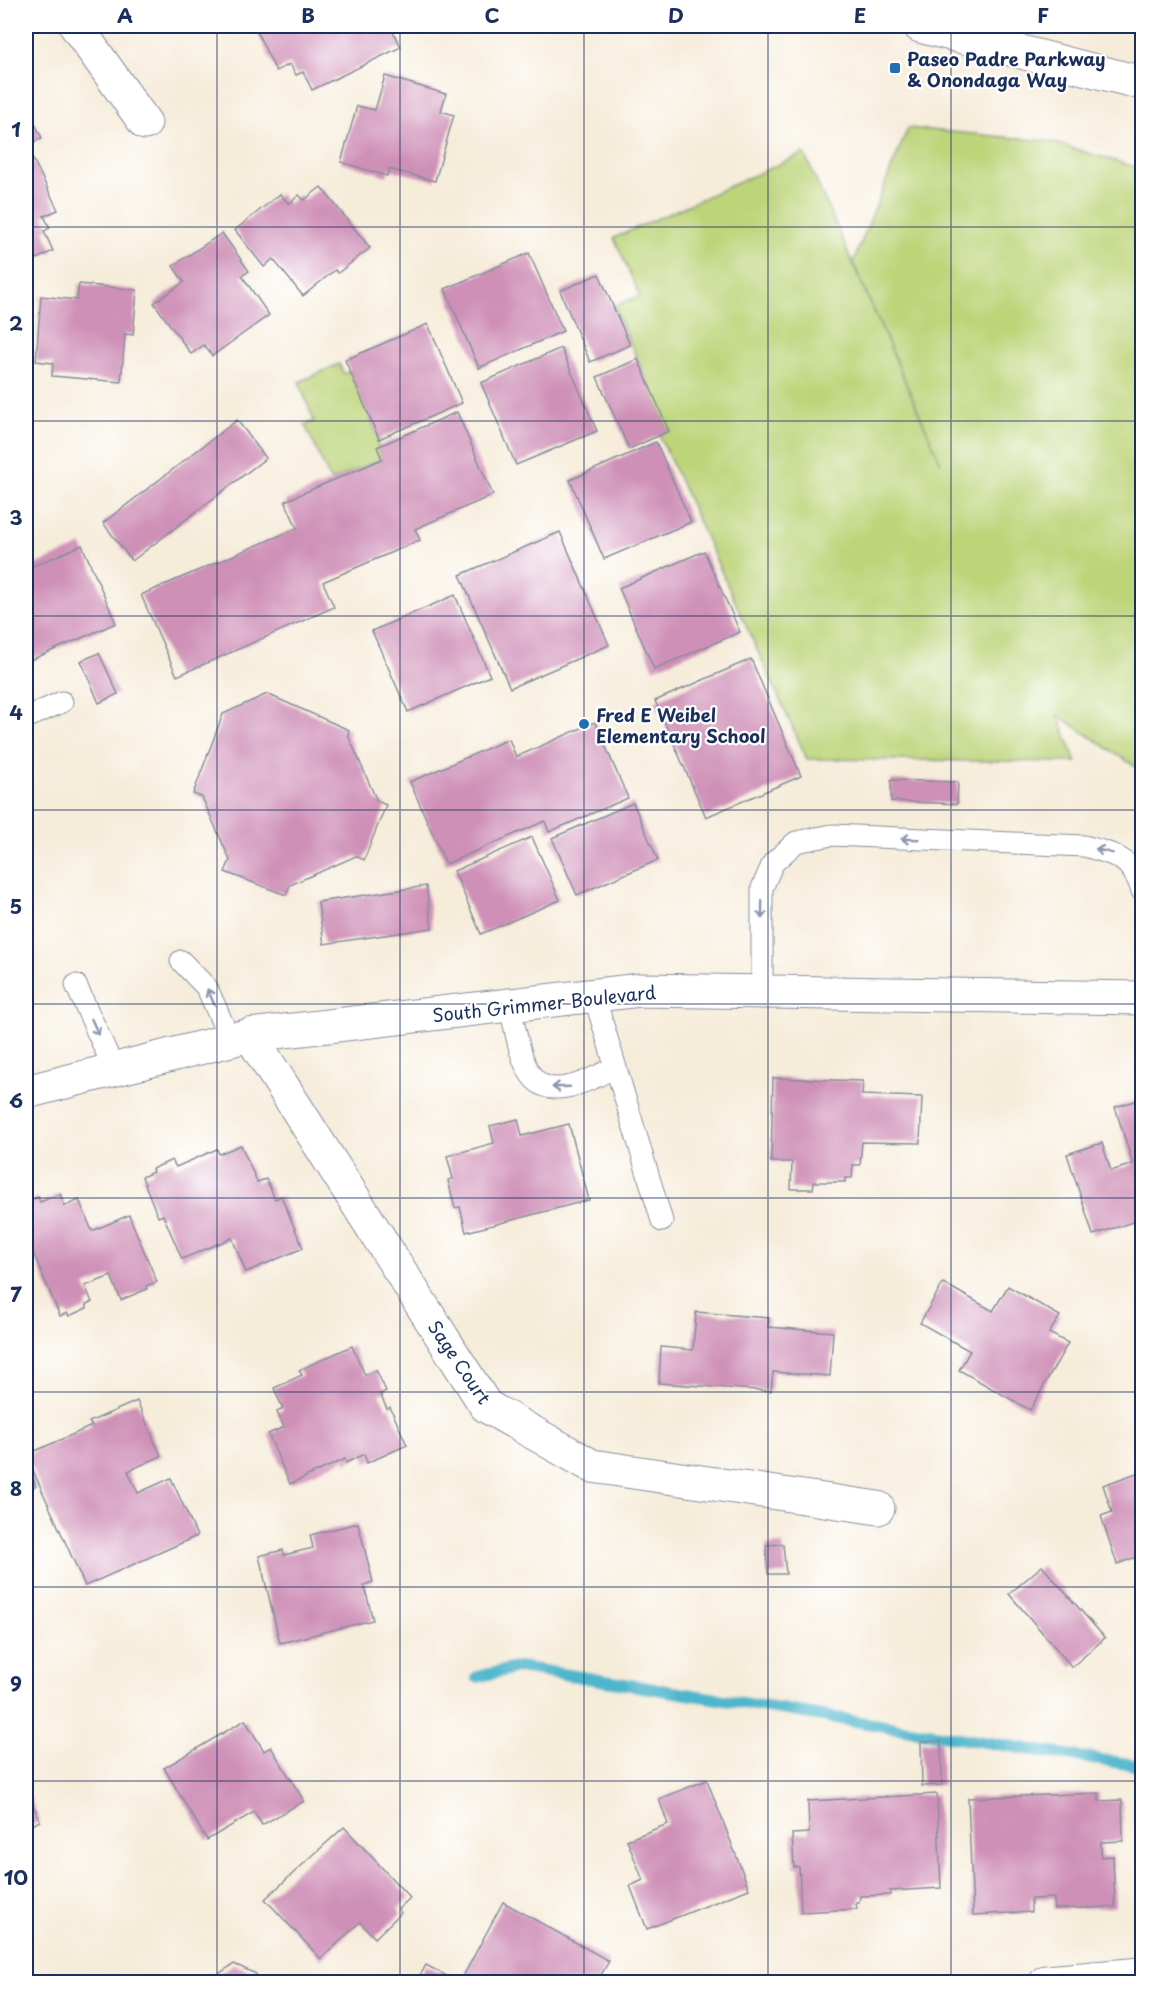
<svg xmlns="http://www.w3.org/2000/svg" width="1168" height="2008" font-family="'Playpen Sans',sans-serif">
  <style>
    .green { fill: #bdd479; stroke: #6c826c; stroke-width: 1.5 }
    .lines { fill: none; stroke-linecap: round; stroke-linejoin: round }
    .stream { stroke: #4eb5cc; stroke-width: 12 }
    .building { fill: #cf90b7 }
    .service-casing { stroke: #888e9c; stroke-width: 23 }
    .minor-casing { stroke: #888e9c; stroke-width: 35 }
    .tertiary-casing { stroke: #888e9c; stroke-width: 35 }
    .secondary-casing { stroke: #888e9c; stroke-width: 35 }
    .service { stroke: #fff; stroke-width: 21 }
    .minor { stroke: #fff; stroke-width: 33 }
    .tertiary { stroke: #fff; stroke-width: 33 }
    .secondary { stroke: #fff; stroke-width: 33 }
    .oneway { stroke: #8d97ae }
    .grid { fill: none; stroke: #1b2f5e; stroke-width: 1.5; stroke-opacity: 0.55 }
    .poi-dot { fill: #1f6fb2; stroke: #fff; stroke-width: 2 }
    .labels { text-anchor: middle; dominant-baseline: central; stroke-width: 4.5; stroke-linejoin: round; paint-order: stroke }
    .poi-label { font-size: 18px; font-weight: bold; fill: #1b2f5e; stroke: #fff; text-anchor: start }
    .street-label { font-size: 18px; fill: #1b2f5e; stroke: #fff }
    .neatline { fill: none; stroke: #1b2f5e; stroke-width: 2 }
    .grid-label { font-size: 20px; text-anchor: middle; font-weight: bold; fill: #1b2f5e }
  </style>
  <rect width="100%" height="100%" fill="#fff"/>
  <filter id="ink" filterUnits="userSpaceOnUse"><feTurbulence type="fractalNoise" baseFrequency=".0167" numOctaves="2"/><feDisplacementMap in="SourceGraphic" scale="12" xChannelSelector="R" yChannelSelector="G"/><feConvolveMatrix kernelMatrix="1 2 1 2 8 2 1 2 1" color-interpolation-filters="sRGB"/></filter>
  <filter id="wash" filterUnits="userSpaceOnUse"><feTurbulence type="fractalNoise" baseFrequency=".008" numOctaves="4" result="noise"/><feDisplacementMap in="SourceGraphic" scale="24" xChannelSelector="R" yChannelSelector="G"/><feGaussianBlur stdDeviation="1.35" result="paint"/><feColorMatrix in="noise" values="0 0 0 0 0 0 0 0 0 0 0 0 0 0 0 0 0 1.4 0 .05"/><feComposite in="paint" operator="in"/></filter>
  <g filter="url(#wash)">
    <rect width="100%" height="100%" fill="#f6ecda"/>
    <!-- green -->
    <g class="green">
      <path d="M 908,128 L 1048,141 L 1142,169 L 1142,771 L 1058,715 L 1076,762 L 807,759 L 659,435 L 669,431 L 614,306 L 640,296 L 614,238 L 804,153 L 941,463 L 853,262 Z"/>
      <path d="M 339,364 L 344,374 L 350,371 L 379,439 L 377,447 L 382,459 L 331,481 L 305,425 L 314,421 L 299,382 Z"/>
    </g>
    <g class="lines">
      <!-- stream -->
      <path class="stream" d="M 477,1677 L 519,1667 L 1046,1752 L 1142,1766"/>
    </g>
    <g id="blocks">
      <!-- building -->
      <g class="building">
        <path d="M 254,26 L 390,26 L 401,47 L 312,90 L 303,72 L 296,75 L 290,64 L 276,71 Z"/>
        <path d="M 385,76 L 446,94 L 441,111 L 454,115 L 435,181 L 389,169 L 387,176 L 341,162 L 357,106 L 375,110 Z"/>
        <path d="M 26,106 L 42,138 L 26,146 Z"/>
        <path d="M 32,157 L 58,210 L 44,216 L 50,228 L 44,231 L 53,251 L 26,264 L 26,160 Z"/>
        <path d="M 321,187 L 370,248 L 338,273 L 335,270 L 303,296 L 273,259 L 264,267 L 235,230 L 280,194 L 289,204 L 299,195 L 304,200 Z"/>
        <path d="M 222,233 L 249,271 L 242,276 L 269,315 L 212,356 L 204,345 L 191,354 L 154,303 L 184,282 L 173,266 Z"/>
        <path d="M 529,253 L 563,331 L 479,368 L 445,289 Z"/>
        <path d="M 599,274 L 630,345 L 590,362 L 560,291 Z"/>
        <path d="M 79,284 L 137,290 L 133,335 L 125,334 L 121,382 L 52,376 L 53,363 L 36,361 L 41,296 L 77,300 Z"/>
        <path d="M 428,324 L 462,403 L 379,439 L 345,360 Z"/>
        <path d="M 561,348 L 597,431 L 516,465 L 481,383 Z"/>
        <path d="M 638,359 L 669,431 L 629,449 L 597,377 Z"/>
        <path d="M 457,412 L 493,495 L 415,529 L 420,540 L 323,582 L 334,607 L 177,676 L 141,595 L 297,528 L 285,501 L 382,459 L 377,447 Z"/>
        <path d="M 237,420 L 266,458 L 132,561 L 103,523 Z"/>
        <path d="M 656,442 L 691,522 L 604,559 L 570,480 Z"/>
        <path d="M 560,532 L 609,645 L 510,688 L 460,575 Z"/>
        <path d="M 82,545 L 116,623 L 26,662 L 26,569 Z"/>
        <path d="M 704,551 L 740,632 L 654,669 L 619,588 Z"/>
        <path d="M 455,595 L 490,676 L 408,712 L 372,631 Z"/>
        <path d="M 99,653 L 118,694 L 99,703 L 81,661 Z"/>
        <path d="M 751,659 L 801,776 L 706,817 L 655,701 Z"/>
        <path d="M 267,694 L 349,730 L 348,735 L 377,801 L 386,805 L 364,860 L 356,856 L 290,885 L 286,895 L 225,872 L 230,860 L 202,797 L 193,794 L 223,714 Z"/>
        <path d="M 595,722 L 628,798 L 549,832 L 545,821 L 446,864 L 410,782 L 509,739 L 516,757 Z"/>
        <path d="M 891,780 L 958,782 L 957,804 L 891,801 Z"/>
        <path d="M 633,803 L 658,860 L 577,895 L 552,838 Z"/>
        <path d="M 532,837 L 560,900 L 481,934 L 454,871 Z"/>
        <path d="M 426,886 L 432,928 L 324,944 L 318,902 Z"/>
        <path d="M 773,1078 L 863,1081 L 862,1095 L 922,1097 L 920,1143 L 862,1142 L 860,1165 L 853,1165 L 852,1178 L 845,1178 L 845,1182 L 814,1182 L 813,1189 L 791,1189 L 792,1162 L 771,1162 Z"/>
        <path d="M 1142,1099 L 1142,1219 L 1093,1235 L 1067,1154 L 1102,1143 L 1111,1171 L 1133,1164 L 1115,1107 Z"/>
        <path d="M 518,1119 L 522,1136 L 569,1124 L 589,1200 L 466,1232 L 460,1207 L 455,1208 L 448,1180 L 453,1179 L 447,1156 L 494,1143 L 490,1126 Z"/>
        <path d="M 241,1145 L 257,1182 L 266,1179 L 275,1199 L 281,1196 L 303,1248 L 246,1272 L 232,1238 L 182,1259 L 163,1215 L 158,1217 L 142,1177 L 153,1172 L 152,1169 L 172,1160 L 176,1167 L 217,1149 L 219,1154 Z"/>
        <path d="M 60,1194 L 65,1206 L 79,1200 L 92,1231 L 129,1215 L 157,1282 L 146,1286 L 147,1289 L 121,1300 L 111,1276 L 85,1286 L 92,1302 L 86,1304 L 87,1308 L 69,1316 L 67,1313 L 60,1316 L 26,1236 L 26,1203 L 38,1197 L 40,1202 Z"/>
        <path d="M 943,1283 L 993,1311 L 1008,1286 L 1060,1316 L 1049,1333 L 1068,1343 L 1030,1410 L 959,1370 L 970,1351 L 920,1323 Z"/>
        <path d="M 696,1312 L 769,1318 L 768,1327 L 833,1332 L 830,1376 L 773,1372 L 771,1391 L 659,1383 L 661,1347 L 693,1350 Z"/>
        <path d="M 352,1346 L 365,1375 L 376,1370 L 386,1391 L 380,1394 L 387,1409 L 390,1407 L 407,1445 L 367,1463 L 364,1454 L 346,1463 L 345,1459 L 290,1484 L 268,1434 L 284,1427 L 277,1412 L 283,1409 L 274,1388 L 302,1375 L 299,1370 Z"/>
        <path d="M 137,1401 L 161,1456 L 128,1471 L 138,1493 L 171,1478 L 197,1536 L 85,1586 L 26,1455 L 92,1426 L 89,1422 Z"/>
        <path d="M 26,1462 L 36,1486 L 26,1491 Z"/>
        <path d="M 1142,1471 L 1142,1555 L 1117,1564 L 1101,1516 L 1112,1512 L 1103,1485 Z"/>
        <path d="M 358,1523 L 373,1582 L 364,1585 L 373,1620 L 280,1643 L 259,1556 L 283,1550 L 284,1555 L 313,1548 L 310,1535 Z"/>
        <path d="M 783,1544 L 786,1574 L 768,1574 L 766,1545 Z"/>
        <path d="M 1042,1566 L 1105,1638 L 1072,1667 L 1009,1594 Z"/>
        <path d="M 245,1720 L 264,1751 L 271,1747 L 304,1801 L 262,1825 L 254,1812 L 207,1840 L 164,1768 Z"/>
        <path d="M 941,1741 L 942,1785 L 922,1786 L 921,1742 Z"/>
        <path d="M 707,1780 L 749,1889 L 647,1929 L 630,1886 L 643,1880 L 627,1840 L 668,1824 L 659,1799 Z"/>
        <path d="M 26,1788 L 40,1821 L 26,1828 Z"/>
        <path d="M 1099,1793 L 1099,1801 L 1122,1800 L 1123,1841 L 1101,1842 L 1101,1857 L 1113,1856 L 1115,1907 L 1054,1909 L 1054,1898 L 1031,1899 L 1031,1912 L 973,1915 L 968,1798 Z"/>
        <path d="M 937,1794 L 941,1888 L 890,1891 L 890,1895 L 860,1896 L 859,1903 L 856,1903 L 857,1909 L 801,1912 L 799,1867 L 794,1867 L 792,1834 L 809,1833 L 808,1801 Z"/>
        <path d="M 344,1827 L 410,1898 L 398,1909 L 401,1913 L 375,1938 L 360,1922 L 321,1959 L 265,1899 Z"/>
        <path d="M 503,1902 L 609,1961 L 597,1982 L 460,1982 Z"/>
        <path d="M 234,1964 L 256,1974 L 256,1982 L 215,1982 L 215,1976 Z"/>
        <path d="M 426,1965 L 447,1976 L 443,1982 L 416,1982 Z"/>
      </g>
    </g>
  </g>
  <g filter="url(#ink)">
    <use href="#blocks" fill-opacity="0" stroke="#888e9c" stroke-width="1.5"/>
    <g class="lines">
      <!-- service casing -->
      <g class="service-casing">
        <g id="service">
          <path d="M 26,718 L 62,702"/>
          <path d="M 181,961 L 207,988 L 230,1040"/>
          <path d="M 76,985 L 114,1069"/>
          <path d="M 762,992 L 762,888 L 773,863 L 796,842 L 832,835 L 1084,846 C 1115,854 1132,858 1142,891"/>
          <path d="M 594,995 L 662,1221"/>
          <path d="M 510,1005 C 525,1082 533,1112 615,1067"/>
        </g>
      </g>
      <!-- minor casing -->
      <g class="minor-casing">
        <g id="minor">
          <path d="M 76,26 L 145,123"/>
          <path d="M 26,1092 L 250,1035 L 486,1406 L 592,1466 L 878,1508"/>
          <path d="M 1046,1982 L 1142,1974"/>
        </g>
      </g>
      <!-- tertiary casing -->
      <g class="tertiary-casing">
        <path id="tertiary" d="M 250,1035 L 640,990 L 1142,998"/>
      </g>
      <!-- secondary casing -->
      <g class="secondary-casing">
        <path id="secondary" d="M 920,26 L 1142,83"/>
      </g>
      <!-- service -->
      <use href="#service" class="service"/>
      <!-- minor -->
      <use href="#minor" class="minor"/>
      <!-- tertiary -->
      <use href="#tertiary" class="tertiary"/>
      <!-- secondary -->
      <use href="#secondary" class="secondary"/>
    </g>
    <!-- one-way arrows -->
    <defs><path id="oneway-shaft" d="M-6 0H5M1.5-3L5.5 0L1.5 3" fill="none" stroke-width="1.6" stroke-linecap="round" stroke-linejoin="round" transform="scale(1.5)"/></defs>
    <g class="oneway">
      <use href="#oneway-shaft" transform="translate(910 839) rotate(-178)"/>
      <use href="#oneway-shaft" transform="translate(1104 851) rotate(-165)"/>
      <use href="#oneway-shaft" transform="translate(762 910) rotate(91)"/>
      <use href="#oneway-shaft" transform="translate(211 997) rotate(-114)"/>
      <use href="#oneway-shaft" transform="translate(95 1027) rotate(66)"/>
      <use href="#oneway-shaft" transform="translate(561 1087) rotate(178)"/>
    </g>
  </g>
  <!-- grid -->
  <path class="grid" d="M 217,26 L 217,1982M 400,26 L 400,1982M 584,26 L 584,1982M 768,26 L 768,1982M 951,26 L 951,1982M 26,227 L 1142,227M 26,421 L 1142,421M 26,616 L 1142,616M 26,810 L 1142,810M 26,1004 L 1142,1004M 26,1198 L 1142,1198M 26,1392 L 1142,1392M 26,1587 L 1142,1587M 26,1781 L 1142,1781"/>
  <!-- markers -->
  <g class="poi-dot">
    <rect x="889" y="62" width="12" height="12" rx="3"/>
    <circle cx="584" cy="724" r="6"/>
  </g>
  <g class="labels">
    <!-- poi labels -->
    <g class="poi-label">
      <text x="907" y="58">Paseo Padre Parkway<tspan x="907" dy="21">&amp; Onondaga Way</tspan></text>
      <text x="596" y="714">Fred E Weibel<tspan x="596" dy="21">Elementary School</tspan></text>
    </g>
    <!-- street labels -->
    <g class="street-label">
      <text transform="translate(544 1003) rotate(-6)">South Grimmer Boulevard</text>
      <text transform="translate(460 1362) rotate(56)">Sage Court</text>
    </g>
  </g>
  <!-- margin -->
  <rect width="1168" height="2008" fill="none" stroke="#fff" stroke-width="66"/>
  <rect x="33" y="33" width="1102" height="1942" class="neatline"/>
  <g class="grid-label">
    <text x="125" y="23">A</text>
    <text x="308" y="23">B</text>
    <text x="492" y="23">C</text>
    <text x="676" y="23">D</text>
    <text x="860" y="23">E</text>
    <text x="1043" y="23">F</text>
    <text x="16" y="137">1</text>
    <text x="16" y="331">2</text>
    <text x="16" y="525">3</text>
    <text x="16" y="720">4</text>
    <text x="16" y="914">5</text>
    <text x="16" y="1108">6</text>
    <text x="16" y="1302">7</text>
    <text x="16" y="1496">8</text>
    <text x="16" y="1691">9</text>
    <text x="16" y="1885">10</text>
  </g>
</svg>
